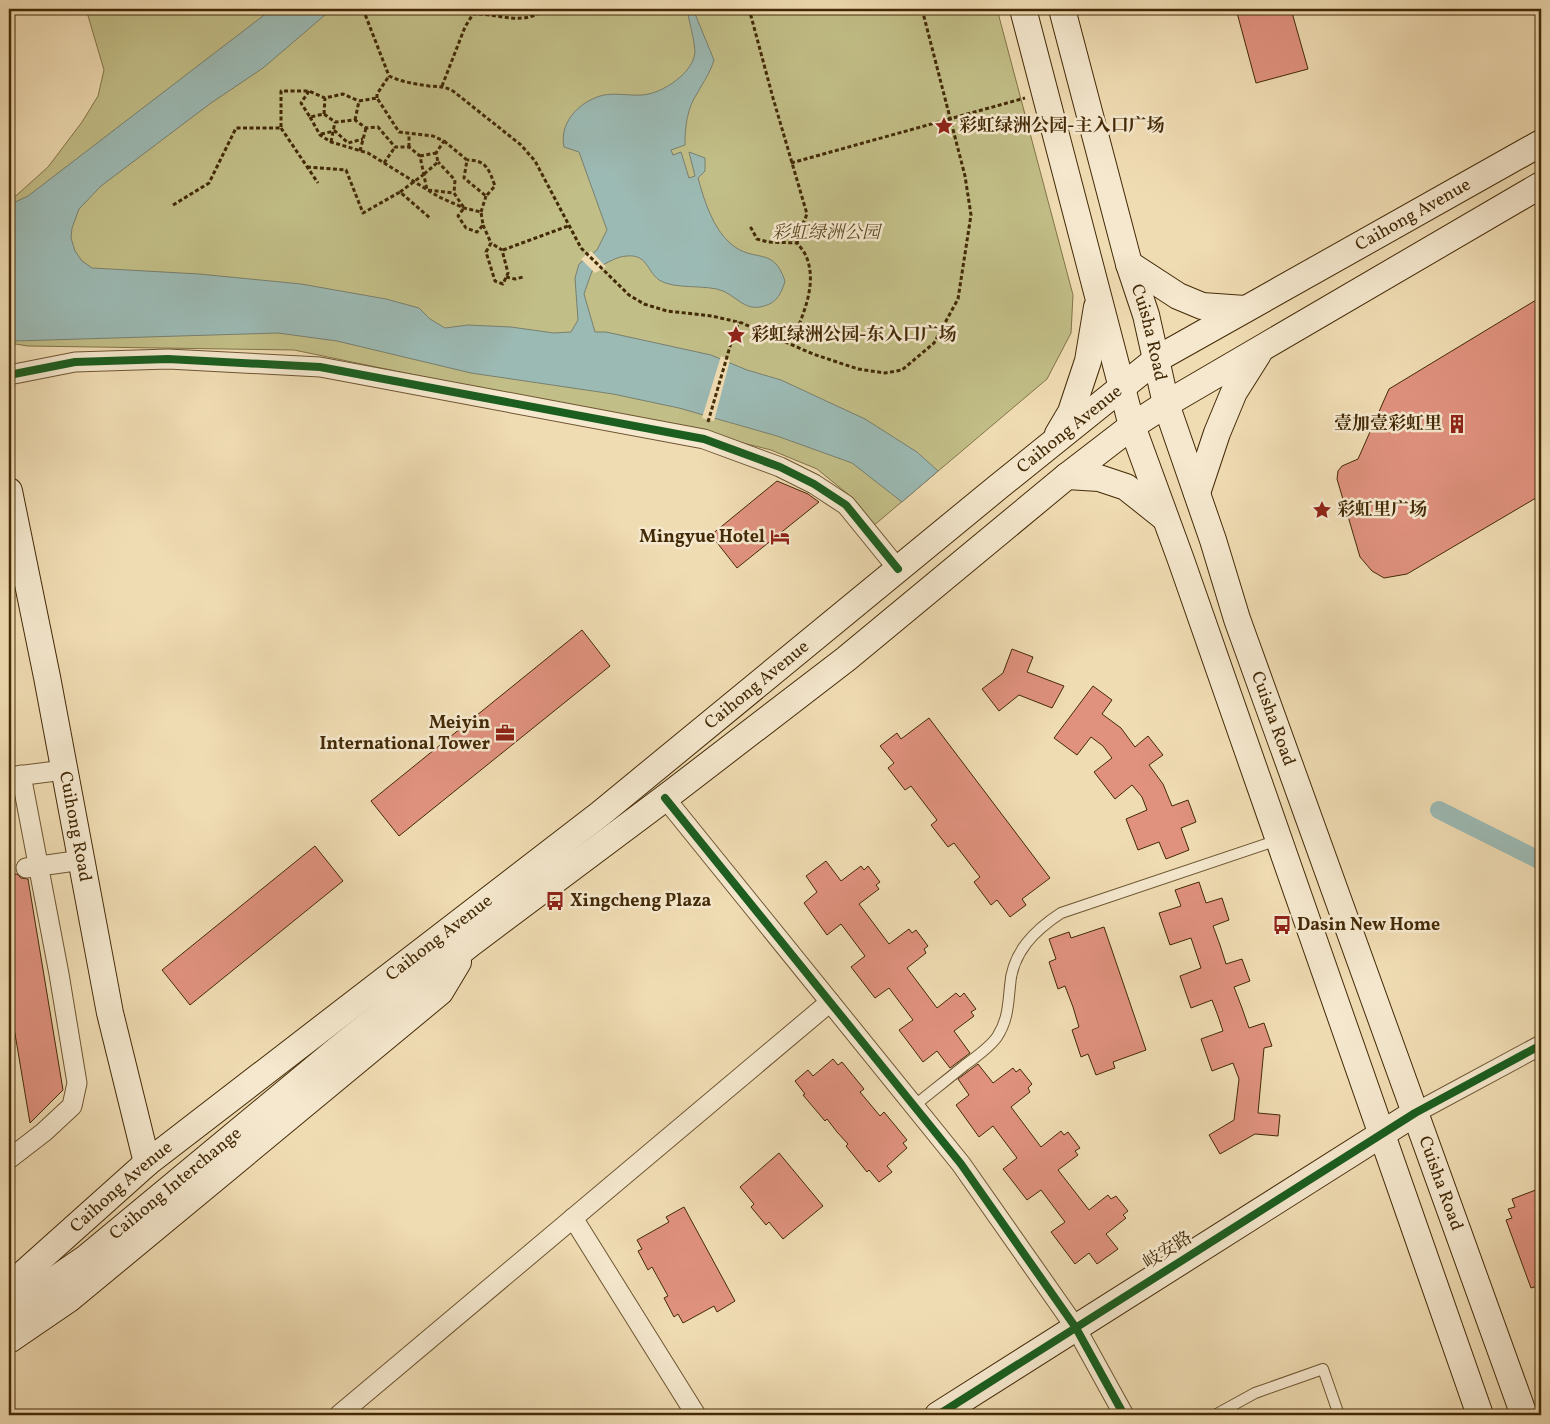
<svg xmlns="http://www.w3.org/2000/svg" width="1550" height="1424" font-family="Vollkorn,'Noto Serif SC',serif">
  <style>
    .green { fill: #c2be87; stroke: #827447 }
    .water { fill: #9cbab4; stroke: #78806f }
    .pier { fill: #f0dcb3 }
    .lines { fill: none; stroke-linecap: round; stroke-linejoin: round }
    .canal { stroke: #9cbab4; stroke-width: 18 }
    .building { fill: #e0927f; stroke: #432a07 }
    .lane-casing { stroke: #6e5632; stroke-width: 12 }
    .street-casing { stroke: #6e5632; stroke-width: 21 }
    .secondary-casing { stroke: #432a07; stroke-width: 28 }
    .path { stroke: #432a07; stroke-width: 3; stroke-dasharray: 4 2.5; stroke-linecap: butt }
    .lane { stroke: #f5e8ce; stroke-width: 10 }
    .street { stroke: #f5e8ce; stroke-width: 19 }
    .secondary { stroke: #f5e8ce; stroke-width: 26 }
    .path-bridge { stroke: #432a07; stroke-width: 3; stroke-dasharray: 4 2.5; stroke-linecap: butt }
    .cycleway-casing { stroke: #f5e8ce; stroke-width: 11 }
    .cycleway { stroke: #1b5e20; stroke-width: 8 }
    .labels { text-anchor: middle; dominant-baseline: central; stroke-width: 5; stroke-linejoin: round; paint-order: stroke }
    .poi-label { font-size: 18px; font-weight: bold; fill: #432a07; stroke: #f5e8ce; text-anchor: start }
    .street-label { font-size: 18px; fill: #432a07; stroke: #f5e8ce }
    .park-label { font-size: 18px; font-style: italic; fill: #5c4821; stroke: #f5e8ce }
  </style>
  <rect width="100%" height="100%" fill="#f0dcb3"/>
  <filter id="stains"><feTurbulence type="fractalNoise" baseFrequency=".004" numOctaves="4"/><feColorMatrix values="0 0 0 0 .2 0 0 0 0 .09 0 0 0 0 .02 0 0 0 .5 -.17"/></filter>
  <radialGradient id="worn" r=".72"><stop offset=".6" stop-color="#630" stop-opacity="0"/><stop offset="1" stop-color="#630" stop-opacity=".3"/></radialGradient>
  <!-- green -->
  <path class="green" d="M 86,9 L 997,9 L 1073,295 L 1071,333 L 1047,379 L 872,527 L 849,495 L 817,469 L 771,450 L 658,422 L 468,386 L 294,350 L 28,346 L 9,343 L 9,202 L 48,167 L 82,122 L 98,96 L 104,70 Z"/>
  <!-- water -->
  <path class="water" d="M 272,9 L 332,9 L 263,68 L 211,103 L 101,186 L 79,209 L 72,228 L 71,238 L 75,251 L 82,261 L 92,268 L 199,274 L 301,284 L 386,299 L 419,308 L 430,319 L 445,328 L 468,325 L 511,327 L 554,333 L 571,332 L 578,320 L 575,278 L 579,264 L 597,250 L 607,230 L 579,152 L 564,147 C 559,123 578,103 600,96 C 613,92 629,96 642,95 C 662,94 695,72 695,51 C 694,37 689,22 687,9 L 693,9 L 714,60 C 710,73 704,81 698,92 C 687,108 685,126 685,145 L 671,150 L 673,155 L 681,152 L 689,178 L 695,176 L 689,152 L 705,158 L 705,171 L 698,178 C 704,200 713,229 731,244 C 755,264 773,245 785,281 C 782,292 777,303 764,306 C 746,312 737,297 723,291 C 707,284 674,290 659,280 C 647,271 647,254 627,256 C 616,256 602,266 592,271 L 584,294 L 595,332 L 606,332 L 711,355 L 747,370 L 781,380 L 865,419 L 917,452 L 938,471 L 902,502 L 852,463 L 777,436 L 679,408 L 613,394 L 471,373 L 337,341 L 278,333 L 15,341 L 9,343 L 9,205 L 28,196 Z"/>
  <!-- pier -->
  <g class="pier">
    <path d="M 591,251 L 606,267 L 595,273 L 581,259 Z"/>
    <path d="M 721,356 L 730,360 L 714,421 L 702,418 Z"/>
  </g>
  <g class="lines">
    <!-- canal -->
    <path class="canal" d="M 1439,810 L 1541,861"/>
  </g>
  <!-- building -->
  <g class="building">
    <path d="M 1236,9 L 1291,9 L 1308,69 L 1256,83 Z"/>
    <path d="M 1541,297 L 1541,495 L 1407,574 L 1384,578 L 1372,571 L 1360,557 L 1337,479 L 1338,471 L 1342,466 L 1358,459 L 1389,389 Z"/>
    <path d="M 777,481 L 808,494 L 819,502 L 737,568 L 711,535 Z"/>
    <path d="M 582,630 L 610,666 L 399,836 L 371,801 Z"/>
    <path d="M 1012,649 L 1033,657 L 1027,672 L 1064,686 L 1052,708 L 1019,695 L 999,711 L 982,689 L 1003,673 Z"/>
    <path d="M 1093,686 L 1112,700 L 1102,714 L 1121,728 L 1135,747 L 1148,736 L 1163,755 L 1149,765 L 1163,784 L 1172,806 L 1188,800 L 1196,822 L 1181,828 L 1189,850 L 1166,859 L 1159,842 L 1138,850 L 1126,819 L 1147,810 L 1142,797 L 1132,785 L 1115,799 L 1094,772 L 1112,758 L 1103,746 L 1091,737 L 1077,755 L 1054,738 Z"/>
    <path d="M 929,718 L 1050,878 L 1022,899 L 1026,905 L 1010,917 L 997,900 L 991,905 L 974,882 L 980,877 L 954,843 L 948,847 L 931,825 L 937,820 L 911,786 L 905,790 L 888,768 L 894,763 L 880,746 L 897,733 L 901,739 Z"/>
    <path d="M 315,846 L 343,881 L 190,1005 L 162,970 Z"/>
    <path d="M 826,861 L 841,881 L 861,866 L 864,870 L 868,866 L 880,882 L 876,885 L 879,889 L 859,904 L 889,944 L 909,929 L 912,933 L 916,930 L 928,946 L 924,949 L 926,953 L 907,968 L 937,1008 L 956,993 L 960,997 L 964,993 L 976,1009 L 971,1012 L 974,1016 L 954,1031 L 970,1053 L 950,1068 L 937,1051 L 923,1062 L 899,1030 L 913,1020 L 889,988 L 875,998 L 851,967 L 865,956 L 841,924 L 827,935 L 804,903 L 817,892 L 806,876 Z"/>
    <path d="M 17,874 L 21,878 L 28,879 L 63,1090 L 30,1123 L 9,998 L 9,875 Z"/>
    <path d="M 1199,882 L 1206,903 L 1222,898 L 1229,920 L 1213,926 L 1220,945 L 1226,964 L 1242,959 L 1250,981 L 1234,987 L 1242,1008 L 1249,1028 L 1264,1023 L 1272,1046 L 1264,1048 L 1258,1113 L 1280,1115 L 1278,1136 L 1255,1134 L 1220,1154 L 1209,1135 L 1234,1120 L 1239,1079 L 1233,1063 L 1212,1071 L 1201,1039 L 1223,1031 L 1218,1016 L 1212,1000 L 1191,1008 L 1180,976 L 1201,968 L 1191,938 L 1170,945 L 1159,913 L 1181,906 L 1175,890 Z"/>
    <path d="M 1104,927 L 1146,1050 L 1113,1062 L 1115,1068 L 1096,1075 L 1088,1054 L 1081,1057 L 1072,1030 L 1079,1027 L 1073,1007 L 1065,986 L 1058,989 L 1049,962 L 1056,959 L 1049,939 L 1069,932 L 1071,938 Z"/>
    <path d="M 833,1059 L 838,1065 L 842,1062 L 864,1089 L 860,1092 L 880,1116 L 884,1112 L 907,1140 L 903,1143 L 907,1148 L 887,1166 L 892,1172 L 879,1182 L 869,1170 L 867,1172 L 846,1146 L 848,1144 L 837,1132 L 827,1119 L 825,1121 L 803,1095 L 805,1094 L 795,1081 L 808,1070 L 813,1076 Z"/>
    <path d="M 978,1064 L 993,1083 L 1013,1068 L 1016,1072 L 1020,1069 L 1032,1084 L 1028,1088 L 1030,1092 L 1011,1107 L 1041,1147 L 1061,1131 L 1064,1135 L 1068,1132 L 1080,1148 L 1075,1151 L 1078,1155 L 1058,1170 L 1089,1210 L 1108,1195 L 1111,1199 L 1116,1196 L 1128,1211 L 1123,1215 L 1126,1218 L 1106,1234 L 1118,1249 L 1097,1264 L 1089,1253 L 1075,1264 L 1051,1232 L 1065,1222 L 1041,1190 L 1027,1200 L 1003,1169 L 1017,1158 L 993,1126 L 979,1137 L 956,1105 L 969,1095 L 958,1079 Z"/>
    <path d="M 779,1153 L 823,1206 L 783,1239 L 769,1222 L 766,1225 L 751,1207 L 754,1204 L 740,1187 Z"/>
    <path d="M 1541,1188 L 1541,1285 L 1531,1288 L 1506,1220 L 1512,1218 L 1508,1209 L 1515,1207 L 1512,1199 Z"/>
    <path d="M 684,1207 L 735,1301 L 717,1312 L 714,1306 L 683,1323 L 678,1314 L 674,1317 L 664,1298 L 668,1296 L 652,1267 L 648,1270 L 638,1251 L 642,1249 L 637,1240 L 669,1222 L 666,1217 Z"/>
  </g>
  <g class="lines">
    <!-- lane casing -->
    <g class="lane-casing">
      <g id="lane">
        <path d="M 914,1106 C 931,1092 948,1079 965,1065 C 976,1057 989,1048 997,1037 C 1008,1020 1008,1005 1010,986 C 1012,952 1035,930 1061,913 L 1278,840"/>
        <path d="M 1215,1415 L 1255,1393 L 1323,1369 L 1339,1415"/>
      </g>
    </g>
    <!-- street casing -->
    <g class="street-casing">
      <g id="street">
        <path d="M 9,375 L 75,362 L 168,359 L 320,367 L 704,439 L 780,467 L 814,484 L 846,505 L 898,569"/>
        <path d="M 9,777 L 64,770"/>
        <path d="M 665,798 L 961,1164 L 1076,1328 L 1124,1415"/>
        <path d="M 26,868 L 82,860"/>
        <path d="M 1415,1113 L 1541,1045"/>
        <path d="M 9,1159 L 44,1132 L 72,1106 L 77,1083 L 59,974 L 21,775"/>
        <path d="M 573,1218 L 696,1415"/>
        <path d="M 339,1415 L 830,1002"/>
      </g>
    </g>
    <!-- secondary casing -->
    <g class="secondary-casing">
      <g id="secondary">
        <path d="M 1023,9 L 1132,426 L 1181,560 L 1480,1415"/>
        <path id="s1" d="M 1062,9 L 1129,264 L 1146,315 L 1166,404 L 1213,540 L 1237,619 L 1524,1415"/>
        <path d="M 1129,264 L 1178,296 L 1202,306 L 1245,309"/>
        <path d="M 1058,434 L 1071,412 L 1088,361 L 1097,307"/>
        <path d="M 1067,476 L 1099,478 L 1126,487 L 1165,518"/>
        <path id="s2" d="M 9,491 L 47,677 L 110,1013 L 147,1163"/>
        <path d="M 1197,493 L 1217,433 L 1234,392 L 1258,354"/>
        <path id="s3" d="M 9,1283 L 23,1274 L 147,1163 L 600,814 L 998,487 L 1157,359 L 1541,143"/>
        <path id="s4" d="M 9,1311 L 86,1258 L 338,1049 L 470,944 L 665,798 L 846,659 L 1067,476 L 1132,426 L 1166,404 L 1541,185"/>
        <path d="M 9,1340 L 69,1299 L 440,992 L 458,962"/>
        <path d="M 938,1415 L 1415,1113"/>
      </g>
    </g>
    <!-- path -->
    <g class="path">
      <path d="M 363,9 L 389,76 C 402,82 415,84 429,86 C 438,87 444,86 453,91 L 521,145 L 535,161 L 581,248 L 629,295 L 644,304 L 667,311 L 712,316 L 742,323 L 764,333 L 786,333 L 799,325 C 807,304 816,279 806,256 C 804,251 800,247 797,243 L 768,242 L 757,239 L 750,226"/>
      <path d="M 747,9 L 751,16 L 773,98 L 807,214 L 800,231 L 797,243"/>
      <path d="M 442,86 L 465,27 L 473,14 C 498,13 523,27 545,9"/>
      <path d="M 309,91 L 301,103 L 310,117 L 324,114 L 335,122 L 355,120 L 366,128 L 378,127 L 395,147 L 409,147 L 420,156 L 427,190 L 454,193"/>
      <path d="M 377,98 L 377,94 L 389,76"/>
      <path d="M 324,114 L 325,98"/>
      <path d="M 310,117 L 320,135 L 331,142 L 368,153 L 439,197 L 464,208 L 481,212 L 483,225 L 477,232 L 466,228 L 458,216 L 464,208 L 454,193 L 455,180 L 438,162"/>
      <path d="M 355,120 L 359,101 L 377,98 L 399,132 L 433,136 L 444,141 L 436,153 L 438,162 L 423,175"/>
      <path d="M 281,128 L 318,183"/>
      <path d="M 321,134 L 335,131 L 348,143 L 363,139"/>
      <path d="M 444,141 L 467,160 L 464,178 L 486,196 L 495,186 C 489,170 487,160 467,160"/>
      <path d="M 331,142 L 335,122"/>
      <path d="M 409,147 L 409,134"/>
      <path d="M 360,151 L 366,128"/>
      <path d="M 420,156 L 436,153"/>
      <path d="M 384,163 L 395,147"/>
      <path d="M 791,163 L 1025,98"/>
      <path d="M 307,167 L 346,170 L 363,213 L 400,192 L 430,218"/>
      <path d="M 173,205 L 209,183 L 236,128 L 281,128 L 281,91 L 309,91 L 325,98 L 343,94 L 359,101"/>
      <path d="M 481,212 L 486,196"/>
      <path d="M 483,225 L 491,243 L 486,252 L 495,281 L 503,284 L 508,273 L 502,250 L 491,243"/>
      <path d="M 503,250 L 568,226"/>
      <path d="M 506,277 L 515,279 L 523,277"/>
      <path d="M 767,334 L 813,354 L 858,369 L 885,373 L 902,370 L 934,343 L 958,299 L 971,215 L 965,176 L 922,9"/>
      <path d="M 708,422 L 731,343 L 739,322"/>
    </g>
    <!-- lane -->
    <use href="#lane" class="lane"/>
    <!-- street -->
    <use href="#street" class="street"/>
    <!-- secondary -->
    <use href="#secondary" class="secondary"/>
    <!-- path-bridge -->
    <path class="path-bridge" d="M 400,192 L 423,175"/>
    <!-- cycleway casing -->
    <g class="cycleway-casing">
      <g id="cycleway">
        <path d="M 9,375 L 75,362 L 168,359 L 320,367 L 704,439 L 780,467 L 814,484 L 846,505 L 898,569"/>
        <path d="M 665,798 L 961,1164 L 1076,1328 L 1124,1415"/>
        <path d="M 938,1415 L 1415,1113 L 1541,1045"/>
      </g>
    </g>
    <!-- cycleway -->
    <use href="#cycleway" class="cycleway"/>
  </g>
  <!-- icons -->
  <defs>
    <g id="sight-bare" transform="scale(1.5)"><path d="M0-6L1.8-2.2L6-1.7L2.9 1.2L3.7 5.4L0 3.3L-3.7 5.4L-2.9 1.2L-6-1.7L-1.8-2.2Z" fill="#8f2418" stroke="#f5e8ce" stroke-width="2.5" paint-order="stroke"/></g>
    <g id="building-bare" transform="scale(1.5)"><path d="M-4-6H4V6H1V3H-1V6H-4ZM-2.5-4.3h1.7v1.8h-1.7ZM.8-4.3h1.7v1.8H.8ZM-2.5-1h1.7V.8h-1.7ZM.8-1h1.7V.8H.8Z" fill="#8f2418" stroke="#f5e8ce" stroke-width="2.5" paint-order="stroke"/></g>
    <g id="hotel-bare" transform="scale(1.5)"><path d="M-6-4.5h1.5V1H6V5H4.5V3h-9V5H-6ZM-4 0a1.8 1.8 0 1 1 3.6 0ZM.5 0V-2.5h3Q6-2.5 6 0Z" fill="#8f2418" stroke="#f5e8ce" stroke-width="2.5" paint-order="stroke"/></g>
    <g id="office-bare" transform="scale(1.5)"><path d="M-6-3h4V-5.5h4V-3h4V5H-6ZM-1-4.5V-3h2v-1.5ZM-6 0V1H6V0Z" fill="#8f2418" stroke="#f5e8ce" stroke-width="2.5" paint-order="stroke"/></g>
    <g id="bus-bare" transform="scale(1.5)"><path d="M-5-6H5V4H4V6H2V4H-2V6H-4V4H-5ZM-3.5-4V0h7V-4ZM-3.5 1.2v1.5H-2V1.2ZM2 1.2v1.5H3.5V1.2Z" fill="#8f2418" stroke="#f5e8ce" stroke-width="2.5" paint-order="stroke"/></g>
  </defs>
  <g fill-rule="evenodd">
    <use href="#sight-bare" x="944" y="126"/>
    <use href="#sight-bare" x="736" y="335"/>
    <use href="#building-bare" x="1457" y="424"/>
    <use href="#sight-bare" x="1322" y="510"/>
    <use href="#hotel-bare" x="780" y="537"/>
    <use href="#office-bare" x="505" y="733"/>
    <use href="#bus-bare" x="555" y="901"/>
    <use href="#bus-bare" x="1282" y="925"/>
  </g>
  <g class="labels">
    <!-- poi labels -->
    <g class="poi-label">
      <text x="959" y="126">彩虹绿洲公园-主入口广场</text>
      <text x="751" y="335">彩虹绿洲公园-东入口广场</text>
      <text x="1442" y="424" text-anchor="end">壹加壹彩虹里</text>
      <text x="1337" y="510">彩虹里广场</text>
      <text x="765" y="537" text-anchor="end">Mingyue Hotel</text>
      <text x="490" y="723" text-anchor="end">Meiyin<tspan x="490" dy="21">International Tower</tspan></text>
      <text x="570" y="901">Xingcheng Plaza</text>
      <text x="1297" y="925">Dasin New Home</text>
    </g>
    <!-- street labels -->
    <g class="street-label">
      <text stroke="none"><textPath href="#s3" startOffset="1768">Caihong Avenue</textPath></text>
      <text stroke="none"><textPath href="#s1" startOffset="335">Cuisha Road</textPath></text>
      <text stroke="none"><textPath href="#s3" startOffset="1362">Caihong Avenue</textPath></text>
      <text stroke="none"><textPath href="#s3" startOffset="958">Caihong Avenue</textPath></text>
      <text stroke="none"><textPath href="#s1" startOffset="741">Cuisha Road</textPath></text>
      <text stroke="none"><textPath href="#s2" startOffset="342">Cuihong Road</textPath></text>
      <text stroke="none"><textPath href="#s3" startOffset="552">Caihong Avenue</textPath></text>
      <text stroke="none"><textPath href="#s4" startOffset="210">Caihong Interchange</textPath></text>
      <text stroke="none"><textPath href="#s1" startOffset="1235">Cuisha Road</textPath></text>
      <text stroke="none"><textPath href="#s3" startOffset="148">Caihong Avenue</textPath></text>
      <text transform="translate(1168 1251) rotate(-32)">岐安路</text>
    </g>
    <!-- park labels -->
    <g class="park-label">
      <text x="826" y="233">彩虹绿洲公园</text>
    </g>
  </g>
  <!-- margin -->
  <rect width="1550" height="1424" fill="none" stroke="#f0dcb3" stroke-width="30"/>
  <rect x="10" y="10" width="1530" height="1404" fill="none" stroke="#432a07" stroke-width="2.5"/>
  <rect x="15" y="15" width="1520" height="1394" fill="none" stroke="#432a07"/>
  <rect width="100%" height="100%" filter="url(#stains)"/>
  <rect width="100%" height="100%" fill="url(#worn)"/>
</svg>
